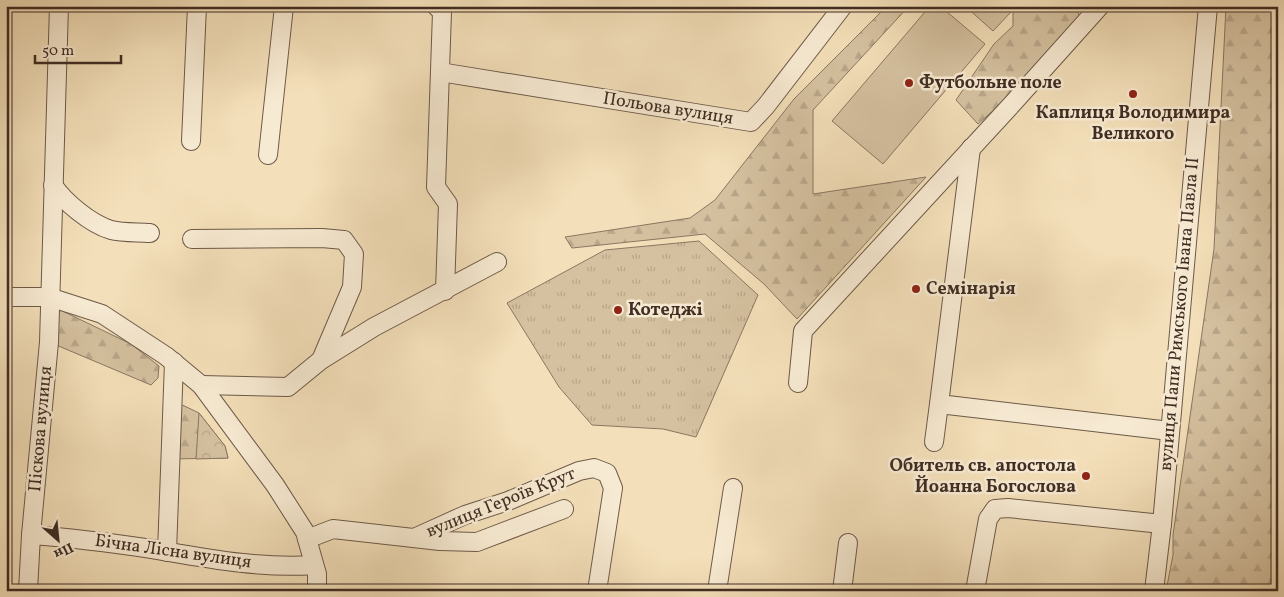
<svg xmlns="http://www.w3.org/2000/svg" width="1284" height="597" font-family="Vollkorn,serif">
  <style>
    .grass { fill: url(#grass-tufts); stroke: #8a7762 }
    .forest { fill: url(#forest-firs); stroke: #8a7762 }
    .park { fill: url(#park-crowns); stroke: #8a7762 }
    .pitch { fill: #d5c1a0; stroke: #8a7762 }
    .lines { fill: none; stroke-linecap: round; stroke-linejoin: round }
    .minor-casing { stroke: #6d5a49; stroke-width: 20 }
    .minor { stroke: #f7ead2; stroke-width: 18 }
    .poi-dot { fill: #8f2418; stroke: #f7ead2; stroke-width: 2 }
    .labels { text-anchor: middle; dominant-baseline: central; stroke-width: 5; stroke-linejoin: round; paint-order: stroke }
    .poi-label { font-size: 18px; font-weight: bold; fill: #402d24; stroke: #f7ead2; text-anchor: start }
    .street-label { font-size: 18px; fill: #402d24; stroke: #f7ead2 }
  </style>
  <defs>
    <pattern id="grass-tufts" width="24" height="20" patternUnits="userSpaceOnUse" patternTransform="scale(1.25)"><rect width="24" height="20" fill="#d5c1a0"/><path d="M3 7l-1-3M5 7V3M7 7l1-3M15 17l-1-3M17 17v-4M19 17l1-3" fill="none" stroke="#b8a68a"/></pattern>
    <pattern id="forest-firs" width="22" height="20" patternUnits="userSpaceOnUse" patternTransform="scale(1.25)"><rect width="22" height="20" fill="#d5c1a0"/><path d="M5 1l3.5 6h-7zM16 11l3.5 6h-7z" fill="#b8a68a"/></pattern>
    <pattern id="park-crowns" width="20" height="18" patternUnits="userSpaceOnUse" patternTransform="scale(1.25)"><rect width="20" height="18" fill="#d5c1a0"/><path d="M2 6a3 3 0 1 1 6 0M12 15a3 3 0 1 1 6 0" fill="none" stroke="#b8a68a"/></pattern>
  </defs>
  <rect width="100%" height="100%" fill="#f3dfb9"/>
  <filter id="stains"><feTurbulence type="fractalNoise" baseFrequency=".004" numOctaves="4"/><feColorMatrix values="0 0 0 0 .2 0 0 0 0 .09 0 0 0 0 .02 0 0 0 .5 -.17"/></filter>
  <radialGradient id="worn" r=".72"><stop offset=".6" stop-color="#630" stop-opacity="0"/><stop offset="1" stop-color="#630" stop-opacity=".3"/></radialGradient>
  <!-- grass -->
  <path class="grass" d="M 699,241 L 758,295 L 696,437 L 663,429 L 592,425 L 559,387 L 507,303 L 605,250 Z"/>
  <!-- forest -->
  <g class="forest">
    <path d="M 887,6 L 909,6 L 813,110 L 813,194 L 926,177 L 797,319 L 764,284 L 705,234 L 572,248 L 565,237 L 690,218 L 715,200 L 794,99 Z"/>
    <path d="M 1013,6 L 1074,6 L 1080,16 L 1015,91 L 978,124 L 956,100 L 994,44 L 1013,26 Z"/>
    <path d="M 1226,6 L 1278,6 L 1278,591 L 1166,591 L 1173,555 L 1173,535 L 1214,249 Z"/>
    <path d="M 50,305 L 131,344 L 159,366 L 158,378 L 151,385 L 49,342 Z"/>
    <path d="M 172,400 L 199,413 L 225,446 L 228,458 L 170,459 Z"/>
  </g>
  <!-- park -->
  <path class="park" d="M 199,413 L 225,446 L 228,458 L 196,459 Z"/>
  <!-- pitch -->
  <g class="pitch">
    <path d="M 930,6 L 940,6 L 985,44 L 883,164 L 832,121 Z"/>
    <path d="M 965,6 L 1004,6 L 1011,12 L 993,31 Z"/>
  </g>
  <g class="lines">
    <!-- minor casing -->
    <g class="minor-casing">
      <g id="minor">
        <path d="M 436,6 L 442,12 L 436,187 L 448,204 L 445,291"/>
        <path d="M 440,72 L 751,122 L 766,106 L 843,6"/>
        <path d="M 191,141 L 197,6"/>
        <path d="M 971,148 L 939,404 L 1170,431"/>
        <path d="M 268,155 L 284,6"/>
        <path d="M 53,185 C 64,202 91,224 111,230 C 123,233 138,232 150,233"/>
        <path d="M 192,239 L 322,238 L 344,240 L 354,254 L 352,287 L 321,360"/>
        <path d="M 6,297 L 49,297 L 102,314 L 166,356 L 201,385 L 275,485 L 305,532 L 317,574 L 317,591"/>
        <path d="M 798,383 L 803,331 L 1014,102 L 1100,6"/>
        <path d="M 201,385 L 288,387 L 321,360 L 374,327 L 497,262"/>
        <path d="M 934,442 L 939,404"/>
        <path d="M 31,535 C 72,538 112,543 152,549 C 205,558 261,569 314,565"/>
        <path d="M 414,538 L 465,515 L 508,501 L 579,471 L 594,468 L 607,473 L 613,488 L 597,591"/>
        <path d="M 307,539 L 333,529 L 440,541 L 477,542 L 564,509"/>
        <path d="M 167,552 L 174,362"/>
        <path d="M 28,591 L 31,535 L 49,342 L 59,6"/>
        <path d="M 717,591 L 733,488"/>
        <path d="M 842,591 L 848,543"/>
        <path d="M 975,591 L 988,519 L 995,509 L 1008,508 L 1162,524"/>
        <path d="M 1154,591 L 1162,524 L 1208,6"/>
      </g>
    </g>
    <!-- minor -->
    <use href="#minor" class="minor"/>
  </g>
  <!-- markers -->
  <g class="poi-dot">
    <circle cx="909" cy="83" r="5"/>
    <circle cx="1133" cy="94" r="5"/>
    <circle cx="916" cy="289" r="5"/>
    <circle cx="618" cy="310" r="5"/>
    <circle cx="1086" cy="476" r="5"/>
  </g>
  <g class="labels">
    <!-- poi labels -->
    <g class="poi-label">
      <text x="919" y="83">Футбольне поле</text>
      <text x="1133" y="113" text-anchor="middle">Каплиця Володимира<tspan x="1133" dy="21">Великого</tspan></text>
      <text x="926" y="289">Семінарія</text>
      <text x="628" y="310">Котеджі</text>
      <text x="1076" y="466" text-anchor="end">Обитель св. апостола<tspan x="1076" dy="21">Йоанна Богослова</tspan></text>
    </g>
    <!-- street labels -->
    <g class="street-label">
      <text transform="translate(668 109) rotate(9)">Польова вулиця</text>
      <text transform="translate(1180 314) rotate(-85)">вулиця Папи Римського Івана Павла ІІ</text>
      <text transform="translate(41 429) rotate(-85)">Піскова вулиця</text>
      <text transform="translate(501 503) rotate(-22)">вулиця Героїв Крут</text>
      <text transform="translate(173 552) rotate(8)">Бічна Лісна вулиця</text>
    </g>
  </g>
  <!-- margin -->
  <rect width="1284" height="597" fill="none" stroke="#f3dfb9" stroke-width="25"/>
  <rect x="8" y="8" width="1269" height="582" fill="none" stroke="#402d24" stroke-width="2.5"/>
  <rect x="12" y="12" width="1259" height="572" fill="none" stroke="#402d24"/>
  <!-- north arrow -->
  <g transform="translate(58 540) rotate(153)" stroke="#f7ead2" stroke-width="4" paint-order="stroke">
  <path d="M0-4L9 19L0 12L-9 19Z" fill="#402d24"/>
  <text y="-8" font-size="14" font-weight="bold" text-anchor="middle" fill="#402d24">Пн</text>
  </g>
  <!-- scale -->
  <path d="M35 55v8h86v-8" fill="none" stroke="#402d24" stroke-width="2.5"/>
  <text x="42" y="55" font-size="15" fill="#402d24" stroke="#f7ead2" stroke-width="4" paint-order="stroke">50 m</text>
  <rect width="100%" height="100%" filter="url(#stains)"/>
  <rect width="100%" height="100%" fill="url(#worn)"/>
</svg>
